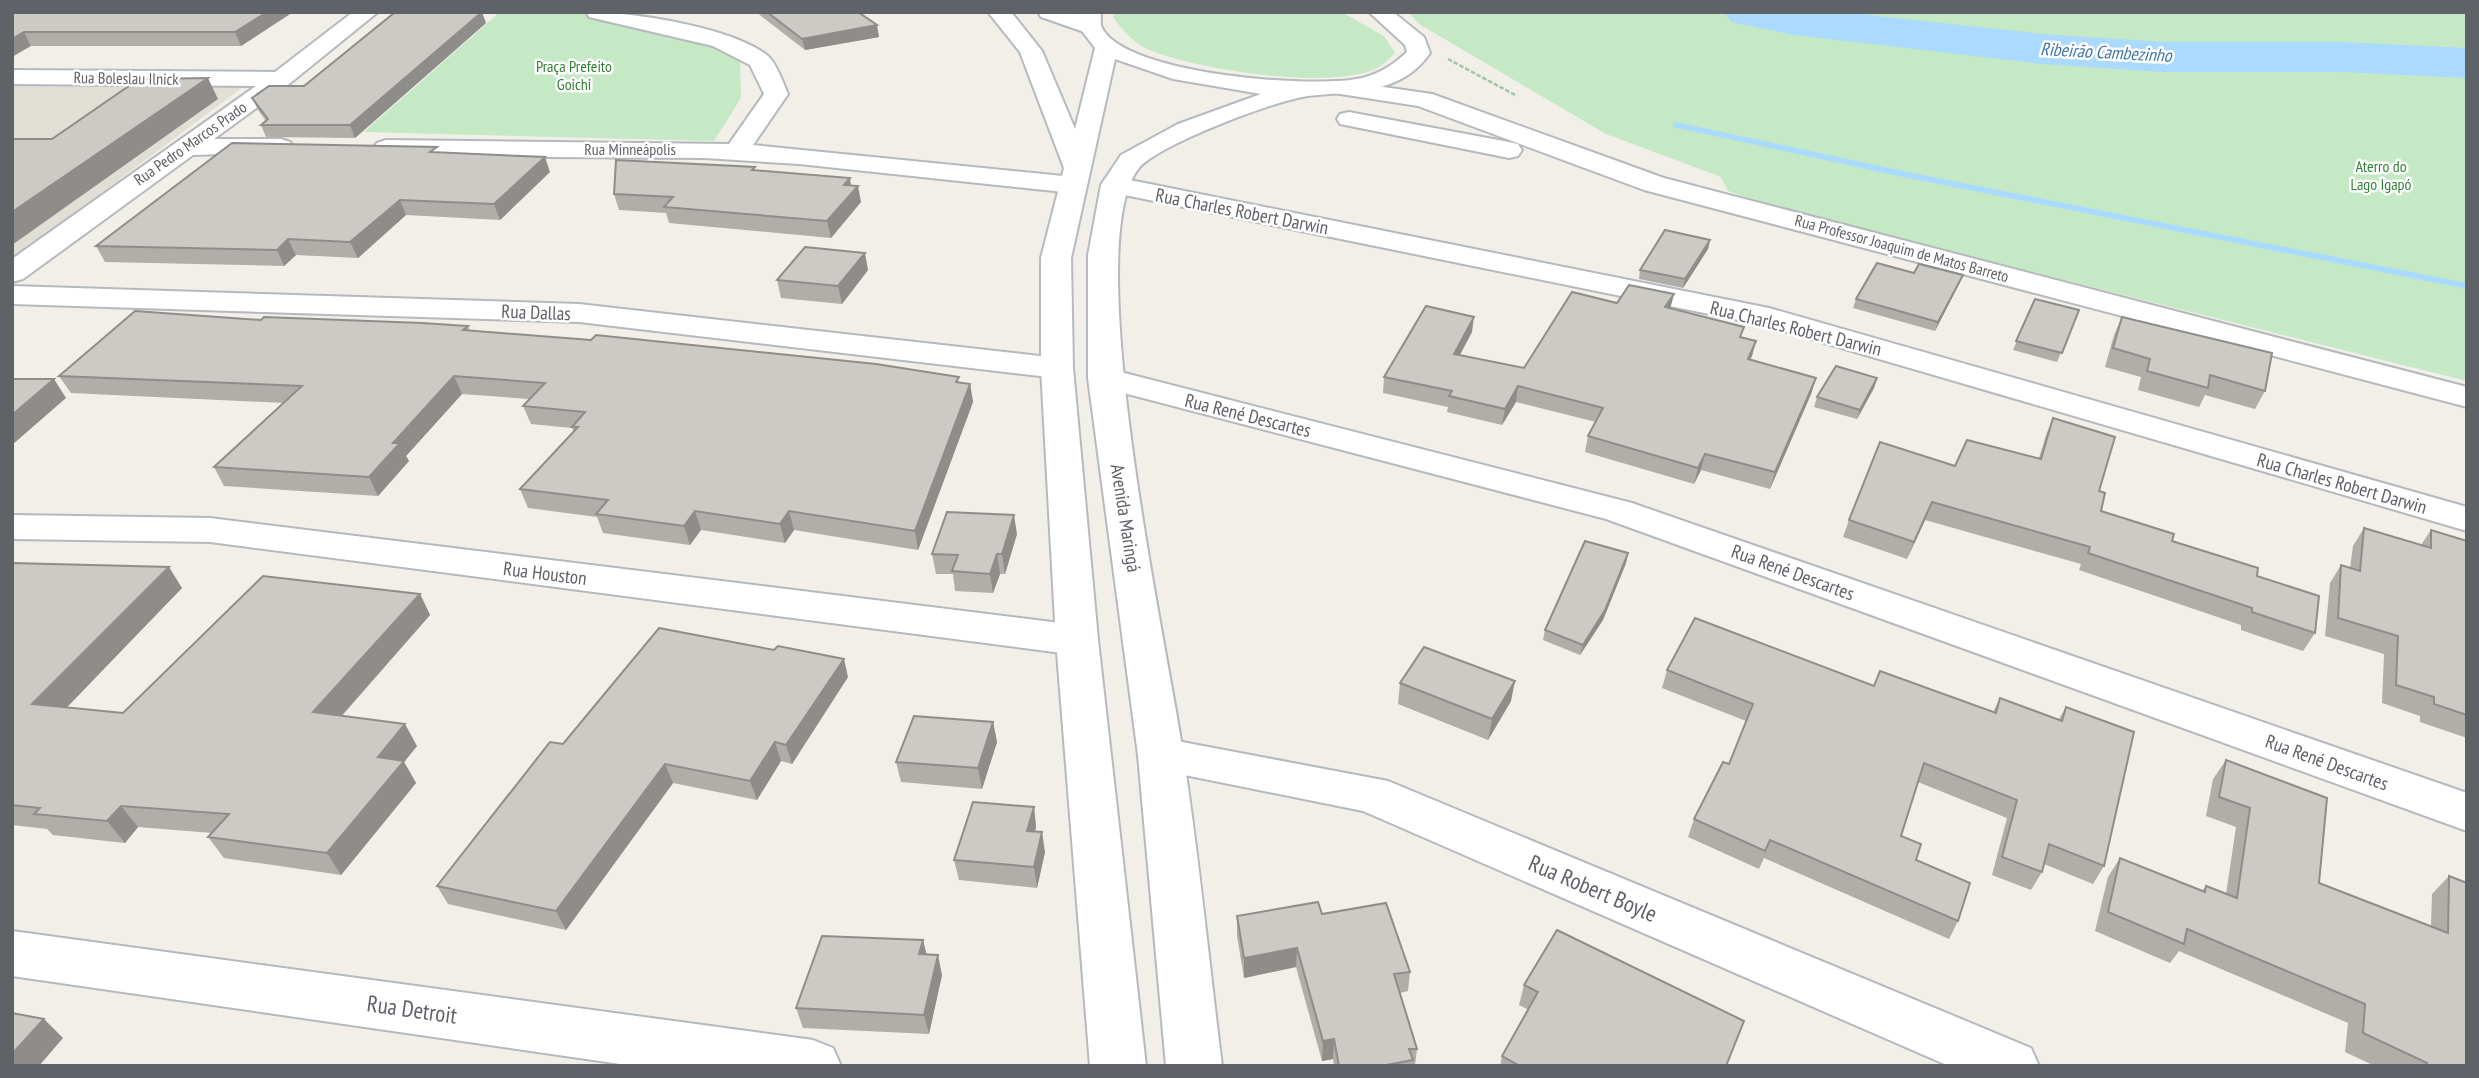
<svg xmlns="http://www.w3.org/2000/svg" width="2479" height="1078" font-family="'PT Sans Narrow',sans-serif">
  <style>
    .education { fill: #e1ded6 }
    .green { fill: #c5e8c5 }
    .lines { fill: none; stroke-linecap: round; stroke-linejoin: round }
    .stream { fill: #aadaff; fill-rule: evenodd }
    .river { fill: #aadaff; fill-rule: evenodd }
    .minor-casing { stroke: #b5b8bc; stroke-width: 4 }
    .secondary-casing { stroke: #b6babf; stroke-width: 4 }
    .path { stroke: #9cc7a9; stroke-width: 2.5; stroke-dasharray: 4.5 2; stroke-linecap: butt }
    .minor { fill: #fff; fill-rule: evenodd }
    .secondary { fill: #fff; fill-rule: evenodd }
    .wall { fill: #afaea9 }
    .shaded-wall { fill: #8f8d8a }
    .building { fill: #cccac5; stroke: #8f8d8a; stroke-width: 2 }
    .labels { text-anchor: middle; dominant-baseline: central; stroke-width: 5; stroke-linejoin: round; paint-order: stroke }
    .far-park-label { font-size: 16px; fill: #348238; stroke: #fff }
    .far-street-label { font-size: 16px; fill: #5f6368; stroke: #fff }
    .far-water-label { font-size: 18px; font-style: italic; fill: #4174aa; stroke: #fff }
    .street-label { font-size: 19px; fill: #5f6368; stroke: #fff }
    .near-street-label { font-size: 23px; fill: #5f6368; stroke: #fff }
  </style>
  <rect width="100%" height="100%" fill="#f1efe8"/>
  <!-- education -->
  <path class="education" d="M 12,85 L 243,87 L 12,260 Z"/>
  <!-- green -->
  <g class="green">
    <path d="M 500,12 L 579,12 L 710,42 L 740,59 L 741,98 L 714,141 L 364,132 Z"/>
    <path d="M 1115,12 L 1341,12 L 1384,36 L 1395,53 C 1390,57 1385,64 1379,67 C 1336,92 1187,69 1143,47 C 1131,40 1121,28 1113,17 Z"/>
    <path d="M 1408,12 L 2467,12 L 2467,381 L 1780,209 L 1728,191 L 1721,177 L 1606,134 L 1419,24 Z"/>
  </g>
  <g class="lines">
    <!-- stream -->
    <path class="stream" d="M 1676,122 L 1903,171 L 2467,283 L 2467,289 L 1903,177 L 1673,127 L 1673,123 Z"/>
    <!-- river -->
    <path class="river" d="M 1724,12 L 1842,12 L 2043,34 L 2163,42 L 2342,42 L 2467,48 L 2467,78 L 2342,72 L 2163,72 L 2043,64 L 1795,35 L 1731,22 Z"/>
    <!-- minor casing -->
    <g class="minor-casing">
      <g id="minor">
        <path d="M 353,12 L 378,12 L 289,84 L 214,139 L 281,139 L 290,142 L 294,147 L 290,152 L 193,155 L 23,279 L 12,282 L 12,259 L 256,86 L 12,84 L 12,70 L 275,72 Z"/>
        <path d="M 586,12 C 631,12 733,27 768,56 C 777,64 783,83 788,94 L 753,145 L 1073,177 L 1083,179 L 1087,185 L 1083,191 L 1073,193 L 799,164 L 704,158 L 386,156 L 377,153 L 373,148 L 377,143 L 386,140 L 729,144 L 764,94 L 750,65 L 713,46 L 589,17 Z"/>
        <path d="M 1038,12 C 1058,12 1088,10 1101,27 L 1090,34 L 1041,17 Z"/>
        <path d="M 1342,81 L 1432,94 L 1664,178 L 2467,387 L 2467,407 L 1644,190 L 1418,106 L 1334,93 L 1330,88 L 1334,83 Z"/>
        <path d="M 1349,112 L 1509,142 L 1518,144 L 1522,150 L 1518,156 L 1509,158 L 1340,124 L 1337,119 L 1340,114 Z"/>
        <path d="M 1115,177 L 1769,308 L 2467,507 L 2467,531 L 1763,325 L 1105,191 L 1101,185 L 1105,179 Z"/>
        <path d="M 12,286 L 579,304 L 1057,358 L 1069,361 L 1073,368 L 1069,375 L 1057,378 L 579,322 L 12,304 Z"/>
        <path d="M 1105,368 L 1632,503 L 2467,793 L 2467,831 L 1606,519 L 1093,385 L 1088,378 L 1093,371 Z"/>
        <path d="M 12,515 L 210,518 L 1077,625 L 1092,630 L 1098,640 L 1092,650 L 1077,655 L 210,542 L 12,539 Z"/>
        <path d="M 1161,738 L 1388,781 L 2031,1048 L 2039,1066 L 1949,1066 L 1363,811 L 1145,767 L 1138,755 L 1145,743 Z"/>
        <path d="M 12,931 L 813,1040 L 833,1048 L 841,1066 L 634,1066 L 12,976 Z"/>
      </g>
    </g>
    <!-- secondary casing -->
    <g class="secondary-casing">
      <path id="secondary" d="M 988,12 L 1011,12 L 1042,51 L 1075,129 L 1095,48 L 1079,27 L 1079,12 L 1101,12 C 1101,17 1100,24 1102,28 C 1126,75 1315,89 1362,78 C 1381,73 1393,65 1407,52 L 1405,45 L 1369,12 L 1393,12 L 1424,37 L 1430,53 C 1401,95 1353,91 1308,96 C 1276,100 1158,145 1139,168 C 1078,242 1168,649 1183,753 C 1199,857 1209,962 1222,1066 L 1166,1066 L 1138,755 L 1088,378 L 1088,255 L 1101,185 L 1121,155 L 1178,124 L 1261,94 L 1173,79 L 1115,59 L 1071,258 L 1073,368 L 1098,640 L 1146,1066 L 1090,1066 L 1056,640 L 1041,368 L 1041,258 L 1064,168 L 1020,52 Z"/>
    </g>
    <!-- path -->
    <path class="path" d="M 1448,59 L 1517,96"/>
    <!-- minor -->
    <use href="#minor" class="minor"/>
    <!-- secondary -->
    <use href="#secondary" class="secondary"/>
  </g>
  <!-- wall -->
  <g class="wall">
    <path d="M 12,12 L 293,12 L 241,46 L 31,46 Z"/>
    <path d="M 756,12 L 864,12 L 860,13 L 879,37 L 805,50 Z"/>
    <path d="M 486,23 L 355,138 L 266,137 L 261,125 L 266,121 L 258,110 L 252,98 L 304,86 Z"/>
    <path d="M 439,152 L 550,172 L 500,220 L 406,215 L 358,258 L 296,255 L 284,266 L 105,262 L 96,246 Z"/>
    <path d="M 755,170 L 851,185 L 861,202 L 831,238 L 669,223 L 666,213 L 619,210 L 614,194 Z"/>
    <path d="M 1710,240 L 1708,249 L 1683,288 L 1639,279 L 1640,270 Z"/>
    <path d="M 868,270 L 842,304 L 781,298 L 777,280 Z"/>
    <path d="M 1914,273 L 1963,275 L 1959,284 L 1935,331 L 1853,308 L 1856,299 Z"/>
    <path d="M 1674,294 L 1670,309 L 1741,337 L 1756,341 L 1750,360 L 1816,378 L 1811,394 L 1770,489 L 1701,470 L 1694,484 L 1585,452 L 1588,436 L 1596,422 L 1516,402 L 1502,425 L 1447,412 L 1448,407 L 1383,393 L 1384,377 L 1472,332 L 1460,355 L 1524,368 L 1617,303 Z"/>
    <path d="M 2035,299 L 2079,310 L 2057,362 L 2013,350 Z"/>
    <path d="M 2122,317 L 2265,391 L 2255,409 L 2205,395 L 2199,407 L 2138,390 L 2141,377 L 2105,367 L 2114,335 Z"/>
    <path d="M 261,320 L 468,326 L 470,331 L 970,384 L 973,402 L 918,550 L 794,530 L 785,543 L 701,530 L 690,545 L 603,533 L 597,517 L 528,508 L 520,489 L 574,432 L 572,428 L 531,424 L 523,406 L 529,399 L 462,394 L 406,456 L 409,461 L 378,496 L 224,486 L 214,467 L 284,403 L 71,393 L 59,376 Z"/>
    <path d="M 1877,378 L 1874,388 L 1857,419 L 1814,407 L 1817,397 Z"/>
    <path d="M 2053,418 L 2099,491 L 2101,511 L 2257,576 L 2315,633 L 2303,651 L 2241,630 L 2241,625 L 2079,570 L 2081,564 L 1925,520 L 1907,559 L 1843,537 L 1849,520 L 1955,466 L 2039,458 L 2046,435 Z"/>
    <path d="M 2364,528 L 2421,545 L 2431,530 L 2467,541 L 2467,738 L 2420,722 L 2420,716 L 2382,703 L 2384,654 L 2325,636 L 2330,583 L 2341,565 L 2350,568 L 2353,546 Z"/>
    <path d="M 1017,534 L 1005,574 L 1000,574 L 993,593 L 955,591 L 953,574 L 936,574 L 932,554 Z"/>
    <path d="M 1628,553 L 1626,563 L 1603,620 L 1580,655 L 1543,640 L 1545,630 Z"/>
    <path d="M 12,563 L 182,588 L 66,707 L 123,713 L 420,594 L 430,615 L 342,716 L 417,746 L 404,762 L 416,783 L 341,875 L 224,858 L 208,837 L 212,833 L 138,827 L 125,843 L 53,835 L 47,829 L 12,825 Z"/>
    <path d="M 1667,670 L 1874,686 L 1993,712 L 2000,698 L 2059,719 L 2066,707 L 2104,866 L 2093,884 L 2044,864 L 2042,872 L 2031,890 L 1992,875 L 2007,818 L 1918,782 L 1901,836 L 1916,860 L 1958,921 L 1949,939 L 1764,858 L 1759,869 L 1688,837 L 1694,819 L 1729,764 L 1746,721 L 1662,688 Z"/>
    <path d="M 848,677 L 792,764 L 781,761 L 757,800 L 673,783 L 566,930 L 448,904 L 437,886 L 563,744 Z"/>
    <path d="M 1400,683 L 1511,701 L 1488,740 L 1398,704 Z"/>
    <path d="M 993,722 L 997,742 L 982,789 L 901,782 L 896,762 Z"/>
    <path d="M 2226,760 L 2319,883 L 2431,926 L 2432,894 L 2449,876 L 2467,1066 L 2375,1066 L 2345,1052 L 2348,1023 L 2179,951 L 2170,963 L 2095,931 L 2108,877 L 2120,858 L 2202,891 L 2206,886 L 2226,894 L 2236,827 L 2206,816 L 2213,779 Z"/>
    <path d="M 1034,807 L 1036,827 L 1035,831 L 1045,852 L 1037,888 L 959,880 L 954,860 Z"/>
    <path d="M 1322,914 L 1410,972 L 1408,991 L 1400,993 L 1417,1049 L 1415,1066 L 1334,1066 L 1333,1059 L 1322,1061 L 1296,967 L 1244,978 L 1237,936 L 1237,916 Z"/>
    <path d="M 923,940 L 926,954 L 942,975 L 929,1034 L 803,1028 L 796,1008 Z"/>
    <path d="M 1524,985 L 1726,1066 L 1500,1066 L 1502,1056 L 1529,1010 L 1519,1005 Z"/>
  </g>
  <!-- shaded-wall -->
  <g class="shaded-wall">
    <path d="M 267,12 L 293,12 L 241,46 L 235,32 Z"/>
    <path d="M 482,12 L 486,23 L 355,138 L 350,125 Z"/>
    <path d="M 877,25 L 879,37 L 805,50 L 802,39 Z"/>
    <path d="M 24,32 L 31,46 L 12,57 L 12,39 Z"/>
    <path d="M 208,78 L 218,99 L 12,245 L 12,212 Z"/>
    <path d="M 545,157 L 550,172 L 500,220 L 494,204 Z"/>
    <path d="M 850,178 L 852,193 L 858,186 L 861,202 L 831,238 L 827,221 L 844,185 Z"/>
    <path d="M 400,200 L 406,215 L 358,258 L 350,242 Z"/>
    <path d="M 288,239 L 296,255 L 284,266 L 277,250 Z"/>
    <path d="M 1710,240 L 1708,249 L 1683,288 L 1685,279 Z"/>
    <path d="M 865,253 L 868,270 L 842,304 L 838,286 Z"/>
    <path d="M 1963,275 L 1959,284 L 1935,331 L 1938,322 Z"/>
    <path d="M 1674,294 L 1670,309 L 1665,307 Z"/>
    <path d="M 1474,317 L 1472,332 L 1452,369 L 1454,354 Z"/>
    <path d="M 1756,341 L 1752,356 L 1743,374 L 1748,359 Z"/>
    <path d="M 454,376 L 462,394 L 406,456 L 409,461 L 378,496 L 369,477 L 393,443 Z"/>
    <path d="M 1816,378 L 1811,394 L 1770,489 L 1775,472 Z"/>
    <path d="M 1877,378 L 1874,388 L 1857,419 L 1860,410 Z"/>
    <path d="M 54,379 L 66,398 L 12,445 L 12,415 Z"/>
    <path d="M 970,384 L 973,402 L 918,550 L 915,531 Z"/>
    <path d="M 1518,386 L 1516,402 L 1502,425 L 1505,409 Z"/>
    <path d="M 1705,454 L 1701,470 L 1694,484 L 1698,468 Z"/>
    <path d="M 1932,502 L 1925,520 L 1907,559 L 1914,542 Z"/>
    <path d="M 695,511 L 701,530 L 690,545 L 684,526 Z"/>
    <path d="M 789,511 L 794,530 L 785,543 L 780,524 Z"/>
    <path d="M 1014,515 L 1017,534 L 1005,574 L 1002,554 Z"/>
    <path d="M 1628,553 L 1626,563 L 1603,620 L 1580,655 L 1583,645 Z"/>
    <path d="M 997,554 L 1000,574 L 993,593 L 990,574 Z"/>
    <path d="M 169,567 L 182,588 L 49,726 L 32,704 Z"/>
    <path d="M 420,594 L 430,615 L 326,733 L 313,712 Z"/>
    <path d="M 844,659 L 848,677 L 792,764 L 786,745 Z"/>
    <path d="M 1515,681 L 1511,701 L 1488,740 L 1492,719 Z"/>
    <path d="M 993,722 L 997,742 L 982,789 L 978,768 Z"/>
    <path d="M 405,724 L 417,746 L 404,762 L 416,783 L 341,875 L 327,853 L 378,757 Z"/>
    <path d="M 775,742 L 781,761 L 757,800 L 750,781 Z"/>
    <path d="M 665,764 L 673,783 L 566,930 L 556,911 Z"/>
    <path d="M 121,806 L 138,827 L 125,843 L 107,821 Z"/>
    <path d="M 1034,807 L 1036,827 L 1030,851 L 1027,831 Z"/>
    <path d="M 1042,832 L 1045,852 L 1037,888 L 1034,867 Z"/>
    <path d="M 923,940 L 928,960 L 919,954 Z"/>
    <path d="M 1297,948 L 1296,967 L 1244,978 L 1244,958 Z"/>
    <path d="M 938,955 L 942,975 L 929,1034 L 924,1015 Z"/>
    <path d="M 44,1019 L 63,1038 L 39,1066 L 12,1066 L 12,1054 Z"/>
    <path d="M 1334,1039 L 1333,1059 L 1322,1061 L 1323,1041 Z"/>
  </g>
  <!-- building -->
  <g class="building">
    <path d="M 12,12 L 267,12 L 235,32 L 24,32 L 12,39 Z"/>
    <path d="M 482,12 L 350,125 L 261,125 L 268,119 L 252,98 L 269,86 L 304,86 L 394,13 Z"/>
    <path d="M 767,12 L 858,12 L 877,25 L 802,39 Z"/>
    <path d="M 208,78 L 12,212 L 12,139 L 52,139 L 139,79 Z"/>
    <path d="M 232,143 L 437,147 L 430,152 L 545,157 L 494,204 L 400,200 L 350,242 L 288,239 L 277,250 L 96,246 Z"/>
    <path d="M 616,160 L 755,167 L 752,170 L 850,178 L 844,185 L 858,186 L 827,221 L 664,207 L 673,197 L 614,194 Z"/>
    <path d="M 1665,230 L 1710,240 L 1685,279 L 1640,270 Z"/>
    <path d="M 805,247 L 865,253 L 838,286 L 777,280 Z"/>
    <path d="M 1877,263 L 1914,273 L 1919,264 L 1963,275 L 1938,322 L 1856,299 Z"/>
    <path d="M 1629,285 L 1674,294 L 1665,307 L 1744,327 L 1740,337 L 1756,341 L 1748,359 L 1816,378 L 1775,472 L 1705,454 L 1698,468 L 1588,436 L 1603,408 L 1518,386 L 1505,409 L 1449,396 L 1452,391 L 1384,377 L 1426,306 L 1474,317 L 1454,354 L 1524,368 L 1572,292 L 1617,303 Z"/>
    <path d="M 2035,299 L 2079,310 L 2062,353 L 2016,341 Z"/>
    <path d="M 135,311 L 261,320 L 264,317 L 422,323 L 468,326 L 463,330 L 591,340 L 596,335 L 876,364 L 959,377 L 956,382 L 970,384 L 915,531 L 789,511 L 780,524 L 695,511 L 684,526 L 596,514 L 608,500 L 520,489 L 578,427 L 572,427 L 585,412 L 523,406 L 545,383 L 454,376 L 393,443 L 400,443 L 369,477 L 214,467 L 302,386 L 59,376 Z"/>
    <path d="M 2122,317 L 2272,353 L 2265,391 L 2210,375 L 2208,388 L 2147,371 L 2150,359 L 2113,348 Z"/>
    <path d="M 1836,366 L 1877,378 L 1860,410 L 1817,397 Z"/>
    <path d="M 12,379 L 54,379 L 12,415 Z"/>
    <path d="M 2053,418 L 2115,437 L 2099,491 L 2105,493 L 2101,511 L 2174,534 L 2172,541 L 2258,568 L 2257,576 L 2319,596 L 2315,633 L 2252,612 L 2252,608 L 2088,553 L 2090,547 L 1932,502 L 1914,542 L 1849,520 L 1880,442 L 1955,466 L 1967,440 L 2041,459 Z"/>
    <path d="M 947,512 L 1014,515 L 1002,554 L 997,554 L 990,574 L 952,571 L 958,555 L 932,554 Z"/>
    <path d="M 2364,528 L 2431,548 L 2431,530 L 2467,541 L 2467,715 L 2434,704 L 2434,697 L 2396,685 L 2398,636 L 2338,618 L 2341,565 L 2360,571 Z"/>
    <path d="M 1585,541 L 1628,553 L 1605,610 L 1583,645 L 1545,630 Z"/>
    <path d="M 12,563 L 169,567 L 32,704 L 123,713 L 263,576 L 420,594 L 313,712 L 405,724 L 378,757 L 404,761 L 327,853 L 208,837 L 229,814 L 121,806 L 107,821 L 34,814 L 40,808 L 12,805 Z"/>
    <path d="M 1695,618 L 1874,686 L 1880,671 L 1996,713 L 2000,698 L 2062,721 L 2066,707 L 2134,732 L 2104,866 L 2049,844 L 2042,872 L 2002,857 L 2017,800 L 1924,763 L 1901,836 L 1921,844 L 1916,860 L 1970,883 L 1958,921 L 1770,840 L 1765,851 L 1694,819 L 1723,762 L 1729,764 L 1753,704 L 1667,670 Z"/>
    <path d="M 659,628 L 774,650 L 778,646 L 844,659 L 786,745 L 775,742 L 750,781 L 665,764 L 556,911 L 437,886 L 550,742 L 563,744 Z"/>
    <path d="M 1424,647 L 1515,681 L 1492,719 L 1400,683 Z"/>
    <path d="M 914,716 L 993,722 L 978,768 L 896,762 Z"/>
    <path d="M 2226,760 L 2327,798 L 2319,883 L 2448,933 L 2449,876 L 2467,883 L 2467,1066 L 2427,1066 L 2427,1063 L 2363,1033 L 2365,1004 L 2187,929 L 2184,944 L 2108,912 L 2120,858 L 2205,892 L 2206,886 L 2237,898 L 2250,808 L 2219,797 Z"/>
    <path d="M 973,802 L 1034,807 L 1027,831 L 1042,832 L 1034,867 L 954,860 Z"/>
    <path d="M 1318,902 L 1322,914 L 1386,903 L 1410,972 L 1394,974 L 1417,1049 L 1409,1049 L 1413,1060 L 1381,1066 L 1339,1066 L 1334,1039 L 1323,1041 L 1297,948 L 1244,958 L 1237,916 Z"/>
    <path d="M 1557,930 L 1744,1021 L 1726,1066 L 1520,1066 L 1502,1056 L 1538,992 L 1524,985 Z"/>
    <path d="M 822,936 L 923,940 L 919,954 L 938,955 L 924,1015 L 796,1008 Z"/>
    <path d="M 12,1013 L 44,1019 L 12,1054 Z"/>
  </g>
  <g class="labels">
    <!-- far-park labels -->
    <g class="far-park-label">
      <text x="574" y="66">Praça Prefeito<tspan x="574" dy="18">Goichi</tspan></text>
      <text x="2381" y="166">Aterro do<tspan x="2381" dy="18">Lago Igapó</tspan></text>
    </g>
    <!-- far-street labels -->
    <g class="far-street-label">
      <text transform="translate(126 78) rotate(1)">Rua Boleslau Ilnick</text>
      <text transform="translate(190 143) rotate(-35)">Rua Pedro Marcos Prado</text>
      <text x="630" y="149">Rua Minneápolis</text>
      <text transform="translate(1902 248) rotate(15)">Rua Professor Joaquim de Matos Barreto</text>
    </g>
    <!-- far-water labels -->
    <g class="far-water-label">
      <text transform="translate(2106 52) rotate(3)">Ribeirão Cambezinho</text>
    </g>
    <!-- street labels -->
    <g class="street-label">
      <text transform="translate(1242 211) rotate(11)">Rua Charles Robert Darwin</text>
      <text transform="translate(536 312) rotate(2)">Rua Dallas</text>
      <text transform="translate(1796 328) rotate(14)">Rua Charles Robert Darwin</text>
      <text transform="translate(1248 415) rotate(14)">Rua René Descartes</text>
      <text transform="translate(2342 483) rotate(16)">Rua Charles Robert Darwin</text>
      <text transform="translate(1126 518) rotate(81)">Avenida Maringá</text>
      <text transform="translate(1793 572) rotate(20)">Rua René Descartes</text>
      <text transform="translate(545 573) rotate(7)">Rua Houston</text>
      <text transform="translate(2327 762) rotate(20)">Rua René Descartes</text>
    </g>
    <!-- near-street labels -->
    <g class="near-street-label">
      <text transform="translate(1593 888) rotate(23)">Rua Robert Boyle</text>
      <text transform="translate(412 1009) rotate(8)">Rua Detroit</text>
    </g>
  </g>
  <!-- border -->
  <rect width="2479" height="1078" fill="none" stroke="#5f6368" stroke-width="28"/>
</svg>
